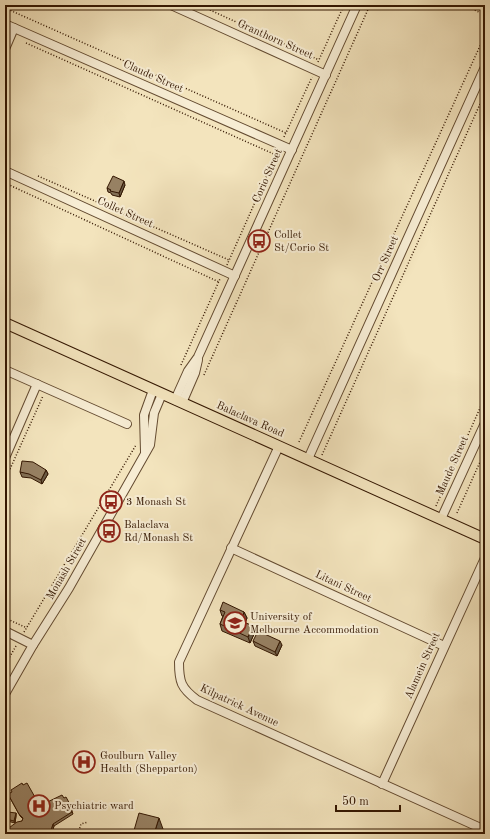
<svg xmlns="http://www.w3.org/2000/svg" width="490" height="839" font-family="'Old Standard TT',serif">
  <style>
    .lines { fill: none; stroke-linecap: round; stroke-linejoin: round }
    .minor-casing { stroke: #634a30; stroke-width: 10 }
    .major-casing { stroke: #331601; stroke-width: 12 }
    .path { stroke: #331601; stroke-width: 1.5; stroke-dasharray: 1 2; stroke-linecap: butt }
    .minor { stroke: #f7edd4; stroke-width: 8 }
    .major { stroke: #f3e4bd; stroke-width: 10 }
    .wall { fill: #826f55; stroke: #331601 }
    .shaded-wall { fill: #6a5a45; stroke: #331601 }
    .building { fill: #978163; stroke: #331601 }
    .labels { text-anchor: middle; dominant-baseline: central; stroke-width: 4; stroke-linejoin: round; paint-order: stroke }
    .street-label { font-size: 11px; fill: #331601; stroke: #f7edd4 }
    .poi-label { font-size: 11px; fill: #331601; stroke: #f7edd4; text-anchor: start }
  </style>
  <rect width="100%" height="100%" fill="#f3e4bd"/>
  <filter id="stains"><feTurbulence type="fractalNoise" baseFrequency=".005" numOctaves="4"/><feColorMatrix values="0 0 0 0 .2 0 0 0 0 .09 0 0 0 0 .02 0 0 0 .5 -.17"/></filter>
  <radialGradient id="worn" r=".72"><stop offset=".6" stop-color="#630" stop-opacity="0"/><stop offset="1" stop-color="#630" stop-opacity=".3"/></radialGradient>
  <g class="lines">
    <!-- minor casing -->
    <g class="minor-casing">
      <g id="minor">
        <path d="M 171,5 L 326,75"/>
        <path d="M 5,24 L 292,150"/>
        <path d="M 5,49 L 14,28"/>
        <path d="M 5,171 L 235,276"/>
        <path d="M 5,370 L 127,424"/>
        <path d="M 175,400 L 188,371 L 198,357 L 357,5"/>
        <path d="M 182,403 L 195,373 L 198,360"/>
        <path d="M 279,446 L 179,662 C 179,682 181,688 197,700 L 485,830"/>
        <path d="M 145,452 L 144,415 L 153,390"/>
        <path d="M 5,458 L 37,384"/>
        <path d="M 308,459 L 485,67"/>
        <path d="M 441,519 L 485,423"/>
        <path d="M 231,548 L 444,646"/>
        <path d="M 5,631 L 33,645"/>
        <path d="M 5,694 L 33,645 L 69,588 L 150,445 L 154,413 L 162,394"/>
        <path d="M 382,784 L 485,558"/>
      </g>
    </g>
    <!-- major casing -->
    <g class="major-casing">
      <path id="major" d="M 5,323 L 485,539"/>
    </g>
    <!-- path -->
    <g class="path">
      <path d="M 199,5 L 319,60"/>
      <path d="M 464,5 L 485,15"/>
      <path d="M 5,8 L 286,133"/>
      <path d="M 26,43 L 276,155"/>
      <path d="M 318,62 L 344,5"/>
      <path d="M 284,137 L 312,77"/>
      <path d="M 38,176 L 229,260"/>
      <path d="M 5,183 L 219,282"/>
      <path d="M 227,265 L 277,153"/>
      <path d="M 181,365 L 220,279"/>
      <path d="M 204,375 L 370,5"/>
      <path d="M 299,442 L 485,35"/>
      <path d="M 322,455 L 485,93"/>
      <path d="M 5,480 L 43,396"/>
      <path d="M 436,506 L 485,397"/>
      <path d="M 457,513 L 485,451"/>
      <path d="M 5,618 L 27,628"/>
      <path d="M 24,632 L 136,445"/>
      <path d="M 5,665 L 16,646"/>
      <path d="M 78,834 L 81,824 L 88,822"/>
      <path d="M 293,834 L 293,831"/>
    </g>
    <!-- minor -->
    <use href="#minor" class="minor"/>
    <!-- major -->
    <use href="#major" class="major"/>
  </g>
  <!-- wall -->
  <g class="wall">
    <path d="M 125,185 L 120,197 L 112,195 L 111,193 L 108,192 L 107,188 Z"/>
    <path d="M 46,470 L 48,474 L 42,484 L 31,478 L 22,477 L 20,472 Z"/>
    <path d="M 220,610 L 244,612 L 247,618 L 245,623 L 253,626 L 255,632 L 250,643 L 222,631 L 220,624 L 223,616 L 222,616 Z"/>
    <path d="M 253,641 L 282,645 L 277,656 L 255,646 Z"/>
    <path d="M 23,785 L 36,799 L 37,801 L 35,802 L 37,807 L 64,798 L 72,808 L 73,810 L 72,811 L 73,814 L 54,826 L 52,832 L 56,834 L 8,834 L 6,830 L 22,821 L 23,819 L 20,816 L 9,796 Z"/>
    <path d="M 16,813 L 16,816 L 15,823 L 7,821 L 6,819 Z"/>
  </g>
  <!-- shaded-wall -->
  <g class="shaded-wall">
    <path d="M 124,181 L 125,185 L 120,197 L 119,193 Z"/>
    <path d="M 46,470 L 48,474 L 42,484 L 41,480 Z"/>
    <path d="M 244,612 L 247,618 L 243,627 L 241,621 Z"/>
    <path d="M 253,626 L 255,632 L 250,643 L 248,637 Z"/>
    <path d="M 280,641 L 282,645 L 277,656 L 275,652 Z"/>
    <path d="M 16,813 L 16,816 L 15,823 L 14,821 Z"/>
    <path d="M 159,818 L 163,829 L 162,834 L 154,834 Z"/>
    <path d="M 53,824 L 54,826 L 52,833 L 51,830 Z"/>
  </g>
  <!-- building -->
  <g class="building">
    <path d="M 113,176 L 124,181 L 119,193 L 110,191 L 111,190 L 107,188 Z"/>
    <path d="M 22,461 L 33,462 L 46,470 L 41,480 L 29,474 L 20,472 Z"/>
    <path d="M 223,602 L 244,612 L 241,621 L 253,626 L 248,637 L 220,624 L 225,612 L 220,610 Z"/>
    <path d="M 258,631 L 280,641 L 275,652 L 253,641 Z"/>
    <path d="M 22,783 L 23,785 L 27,783 L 36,799 L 34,801 L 37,807 L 62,795 L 64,798 L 66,797 L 72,808 L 70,809 L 72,812 L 53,824 L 51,830 L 52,833 L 54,832 L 56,834 L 9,834 L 6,830 L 17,822 L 22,821 L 23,818 L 19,814 L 8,794 L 12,792 L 11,790 Z"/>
    <path d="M 8,812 L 16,813 L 14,821 L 6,819 Z"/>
    <path d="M 139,813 L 159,818 L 154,834 L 133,834 Z"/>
    <path d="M 241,830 L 257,834 L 240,834 Z"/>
    <path d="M 90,831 L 100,834 L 90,834 Z"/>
  </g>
  <!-- icons -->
  <defs>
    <g id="bus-ring" transform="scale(1.15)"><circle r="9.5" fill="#f7edd4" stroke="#8f2418" stroke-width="1.5"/><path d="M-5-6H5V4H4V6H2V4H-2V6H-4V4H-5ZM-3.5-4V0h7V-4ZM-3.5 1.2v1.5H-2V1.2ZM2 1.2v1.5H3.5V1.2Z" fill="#8f2418"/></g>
    <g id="university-ring" transform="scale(1.15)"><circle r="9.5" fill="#f7edd4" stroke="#8f2418" stroke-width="1.5"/><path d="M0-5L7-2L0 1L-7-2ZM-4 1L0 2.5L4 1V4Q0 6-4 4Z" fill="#8f2418"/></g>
    <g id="hospital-ring" transform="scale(1.15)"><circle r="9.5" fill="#f7edd4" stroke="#8f2418" stroke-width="1.5"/><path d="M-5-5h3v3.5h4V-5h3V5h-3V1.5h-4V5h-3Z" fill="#8f2418"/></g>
  </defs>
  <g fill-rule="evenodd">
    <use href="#bus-ring" x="259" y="241"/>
    <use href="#bus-ring" x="111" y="502"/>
    <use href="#bus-ring" x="109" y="531"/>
    <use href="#university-ring" x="235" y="623"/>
    <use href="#hospital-ring" x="84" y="762"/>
    <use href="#hospital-ring" x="39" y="806"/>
  </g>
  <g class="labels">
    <!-- street labels -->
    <g class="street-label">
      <text transform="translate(275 40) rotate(24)">Granthorn Street</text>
      <text transform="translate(153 77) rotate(24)">Claude Street</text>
      <text transform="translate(268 176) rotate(-66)">Corio Street</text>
      <text transform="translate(125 213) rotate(24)">Collet Street</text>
      <text transform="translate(386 259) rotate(-66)">Orr Street</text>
      <text transform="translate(250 420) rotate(24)">Balaclava Road</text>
      <text transform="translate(453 466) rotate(-66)">Maude Street</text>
      <text transform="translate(67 569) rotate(-60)">Monash Street</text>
      <text transform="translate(343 587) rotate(25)">Litani Street</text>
      <text transform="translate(423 666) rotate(-66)">Alamein Street</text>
      <text transform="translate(239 706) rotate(25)">Kilpatrick Avenue</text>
    </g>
    <!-- poi labels -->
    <g class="poi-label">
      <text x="274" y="235">Collet<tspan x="274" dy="13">St/Corio St</tspan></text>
      <text x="126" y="502">3 Monash St</text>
      <text x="124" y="525">Balaclava<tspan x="124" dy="13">Rd/Monash St</tspan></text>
      <text x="250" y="617">University of<tspan x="250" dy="13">Melbourne Accommodation</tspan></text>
      <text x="100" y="756">Goulburn Valley<tspan x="100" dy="13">Health (Shepparton)</tspan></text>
      <text x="54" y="806">Psychiatric ward</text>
    </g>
  </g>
  <!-- margin -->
  <rect width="490" height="839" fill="none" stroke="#f3e4bd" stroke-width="20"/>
  <rect x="6" y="6" width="478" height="827" fill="none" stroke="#331601" stroke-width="2"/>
  <rect x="10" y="10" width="470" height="819" fill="none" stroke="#331601"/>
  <!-- scale -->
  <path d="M336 805v6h64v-6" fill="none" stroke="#331601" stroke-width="2"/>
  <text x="342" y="805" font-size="12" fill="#331601" stroke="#f7edd4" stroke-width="3" paint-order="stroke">50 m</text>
  <rect width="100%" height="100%" filter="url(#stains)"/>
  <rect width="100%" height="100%" fill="url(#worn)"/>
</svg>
